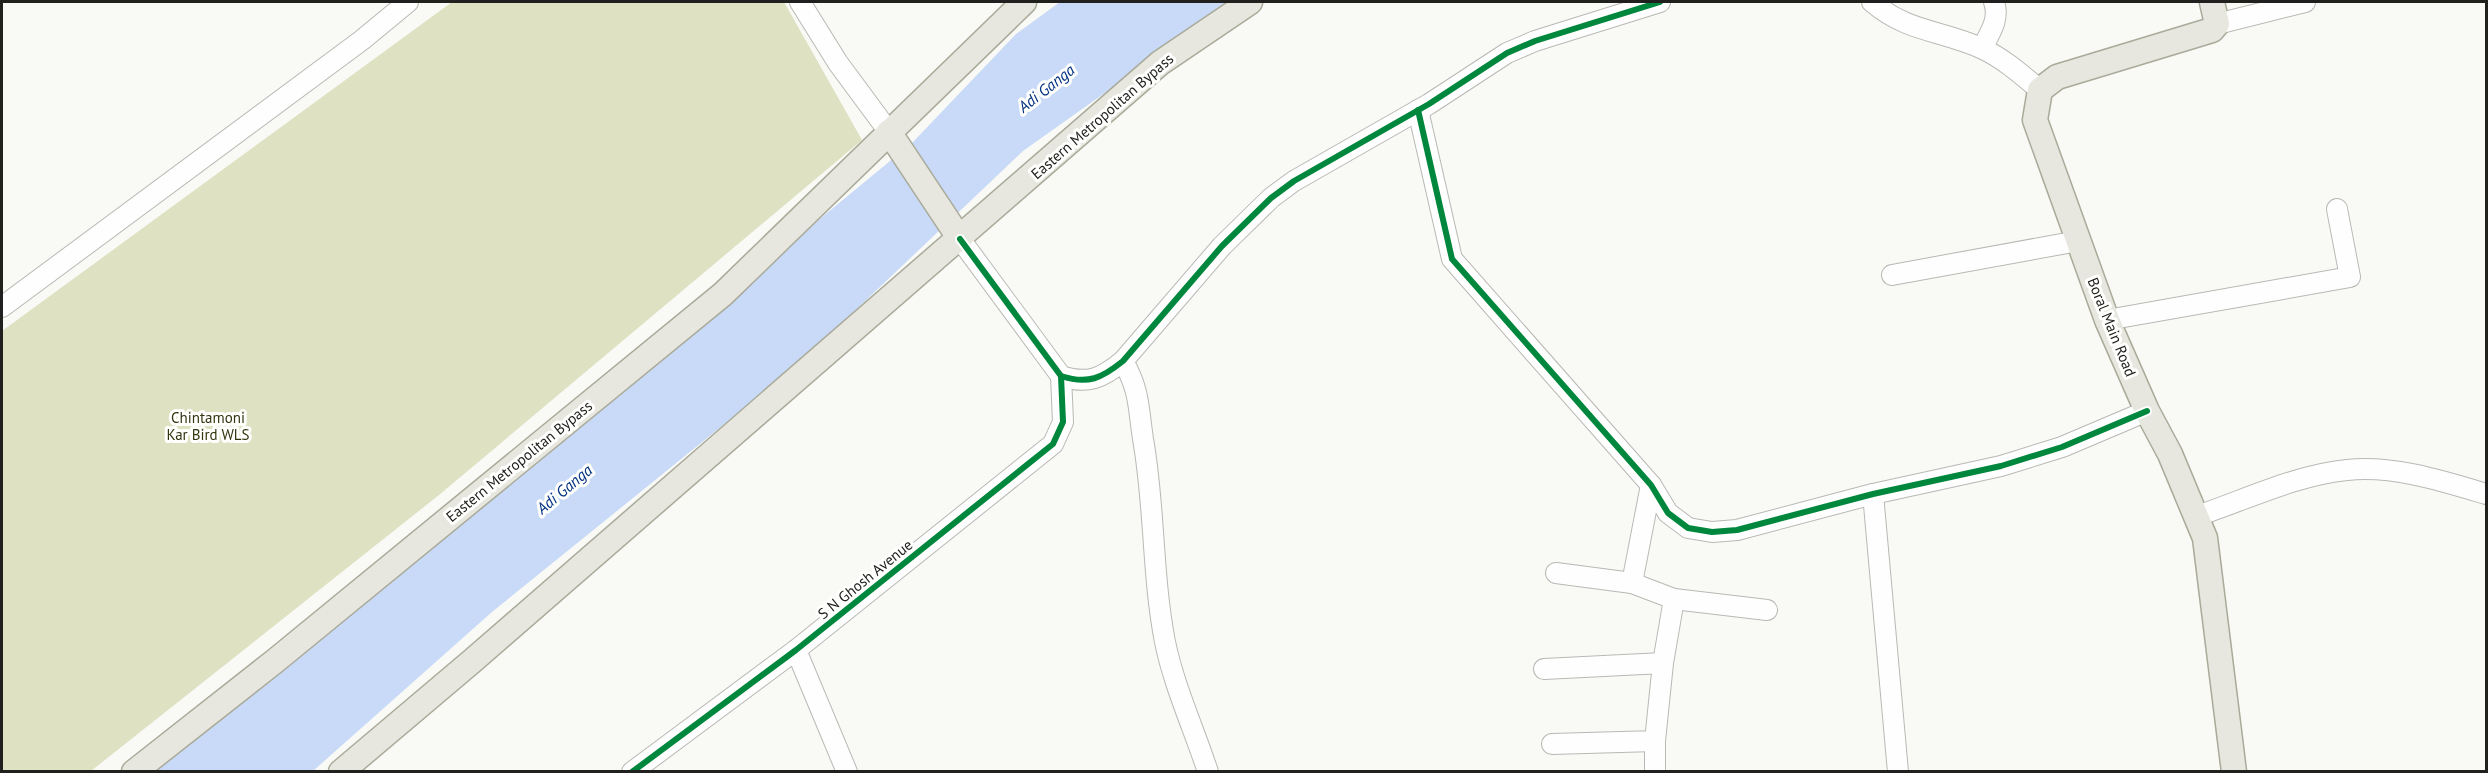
<svg xmlns="http://www.w3.org/2000/svg" width="2488" height="773" font-family="'PT Sans',sans-serif">
  <style>
    .green { fill: #dee1c2 }
    .water { fill: #c8daf7 }
    .lines { fill: none; stroke-linecap: round; stroke-linejoin: round }
    .minor-casing { stroke: #b8b9b5; stroke-width: 22 }
    .major-casing { stroke: #a9aa99; stroke-width: 27 }
    .minor { stroke: #fefefe; stroke-width: 20 }
    .major { stroke: #e7e7df; stroke-width: 24 }
    .cycleway-casing { stroke: #fffffe; stroke-width: 10 }
    .cycleway { stroke: #00873e; stroke-width: 6 }
    .labels { text-anchor: middle; dominant-baseline: central; stroke-width: 6; stroke-linejoin: round; paint-order: stroke }
    .street-label { font-size: 15px; fill: #20201e; stroke: #fffffe }
    .park-label { font-size: 15px; fill: #33350f; stroke: #fffffe }
    .water-label { font-size: 16px; font-style: italic; fill: #023180; stroke: #fffffe }
  </style>
  <rect width="100%" height="100%" fill="#f9faf5"/>
  <!-- green -->
  <path class="green" d="M 452,2 L 784,2 L 862,140 L 439,495 L 91,771 L 2,771 L 2,331 Z"/>
  <!-- water -->
  <path class="water" d="M 1060,2 L 1233,2 L 1023,151 L 800,363 L 492,612 L 313,771 L 150,772 L 913,142 L 1016,34 Z"/>
  <g class="lines">
    <!-- minor casing -->
    <g class="minor-casing">
      <g id="minor">
        <path d="M 800,2 L 838,63 L 889,132"/>
        <path d="M 1872,2 C 1908,33 1943,30 1983,49 C 2004,59 2022,75 2040,90"/>
        <path d="M 2217,24 L 2305,2"/>
        <path d="M 1982,48 C 1990,33 2000,19 1994,2"/>
        <path d="M 1418,110 L 1452,259 L 1651,485 L 1668,513 L 1688,528 L 1712,532 L 1737,530 L 1873,494 L 2001,466 L 2062,447 L 2147,411"/>
        <path d="M 960,239 L 1061,376 C 1088,385 1102,378 1123,361 L 1222,246 L 1271,198 L 1294,181 L 1429,104 L 1507,53 L 1535,41 L 1660,2"/>
        <path d="M 1892,275 L 2078,241"/>
        <path d="M 2,307 L 362,40 L 408,2"/>
        <path d="M 2107,320 L 2350,277 L 2337,209"/>
        <path d="M 1123,361 C 1140,391 1138,406 1143,439 C 1155,506 1152,575 1165,642 C 1174,686 1194,729 1208,772"/>
        <path d="M 1651,485 L 1632,583 L 1674,599 L 1767,610"/>
        <path d="M 1873,494 L 1898,772"/>
        <path d="M 2197,516 C 2245,500 2296,475 2347,470 C 2393,465 2443,481 2486,494"/>
        <path d="M 1556,573 L 1632,583"/>
        <path d="M 796,650 L 847,772"/>
        <path d="M 1544,669 L 1663,663"/>
        <path d="M 1655,741 L 1655,772"/>
        <path d="M 1552,744 L 1655,741 L 1663,663 L 1674,599"/>
        <path d="M 632,772 L 796,650 L 1053,444 L 1063,422 L 1061,376"/>
      </g>
    </g>
    <!-- major casing -->
    <g class="major-casing">
      <g id="major">
        <path d="M 2212,2 L 2217,24 L 2212,30 L 2057,77 L 2040,90 L 2035,120 L 2107,320 L 2147,411 L 2170,454 L 2205,538 L 2234,772"/>
        <path d="M 889,132 L 960,239"/>
        <path d="M 134,772 L 275,661 L 723,294 L 1024,2"/>
        <path d="M 341,772 L 471,662 L 1160,63 L 1250,2"/>
      </g>
    </g>
    <!-- minor -->
    <use href="#minor" class="minor"/>
    <!-- major -->
    <use href="#major" class="major"/>
    <!-- cycleway casing -->
    <g class="cycleway-casing">
      <g id="cycleway">
        <path d="M 1418,110 L 1452,259 L 1651,485 L 1668,513 L 1688,528 L 1712,532 L 1737,530 L 1873,494 L 2001,466 L 2062,447 L 2147,411"/>
        <path d="M 960,239 L 1061,376 C 1088,385 1102,378 1123,361 L 1222,246 L 1271,198 L 1294,181 L 1429,104 L 1507,53 L 1535,41 L 1660,2"/>
        <path d="M 632,772 L 796,650 L 1053,444 L 1063,422 L 1061,376"/>
      </g>
    </g>
    <!-- cycleway -->
    <use href="#cycleway" class="cycleway"/>
  </g>
  <g class="labels">
    <!-- street labels -->
    <g class="street-label">
      <text transform="translate(1102 116) rotate(-41)">Eastern Metropolitan Bypass</text>
      <text transform="translate(2112 327) rotate(68)">Boral Main Road</text>
      <text transform="translate(519 461) rotate(-39)">Eastern Metropolitan Bypass</text>
      <text transform="translate(865 579) rotate(-39)">S N Ghosh Avenue</text>
    </g>
    <!-- park labels -->
    <g class="park-label">
      <text x="208" y="417">Chintamoni<tspan x="208" dy="17">Kar Bird WLS</tspan></text>
    </g>
    <!-- water labels -->
    <g class="water-label">
      <text transform="translate(1046 88) rotate(-38)">Adi Ganga</text>
      <text transform="translate(564 489) rotate(-40)">Adi Ganga</text>
    </g>
  </g>
  <!-- border -->
  <rect width="2488" height="773" fill="none" stroke="#20201e" stroke-width="6"/>
</svg>
